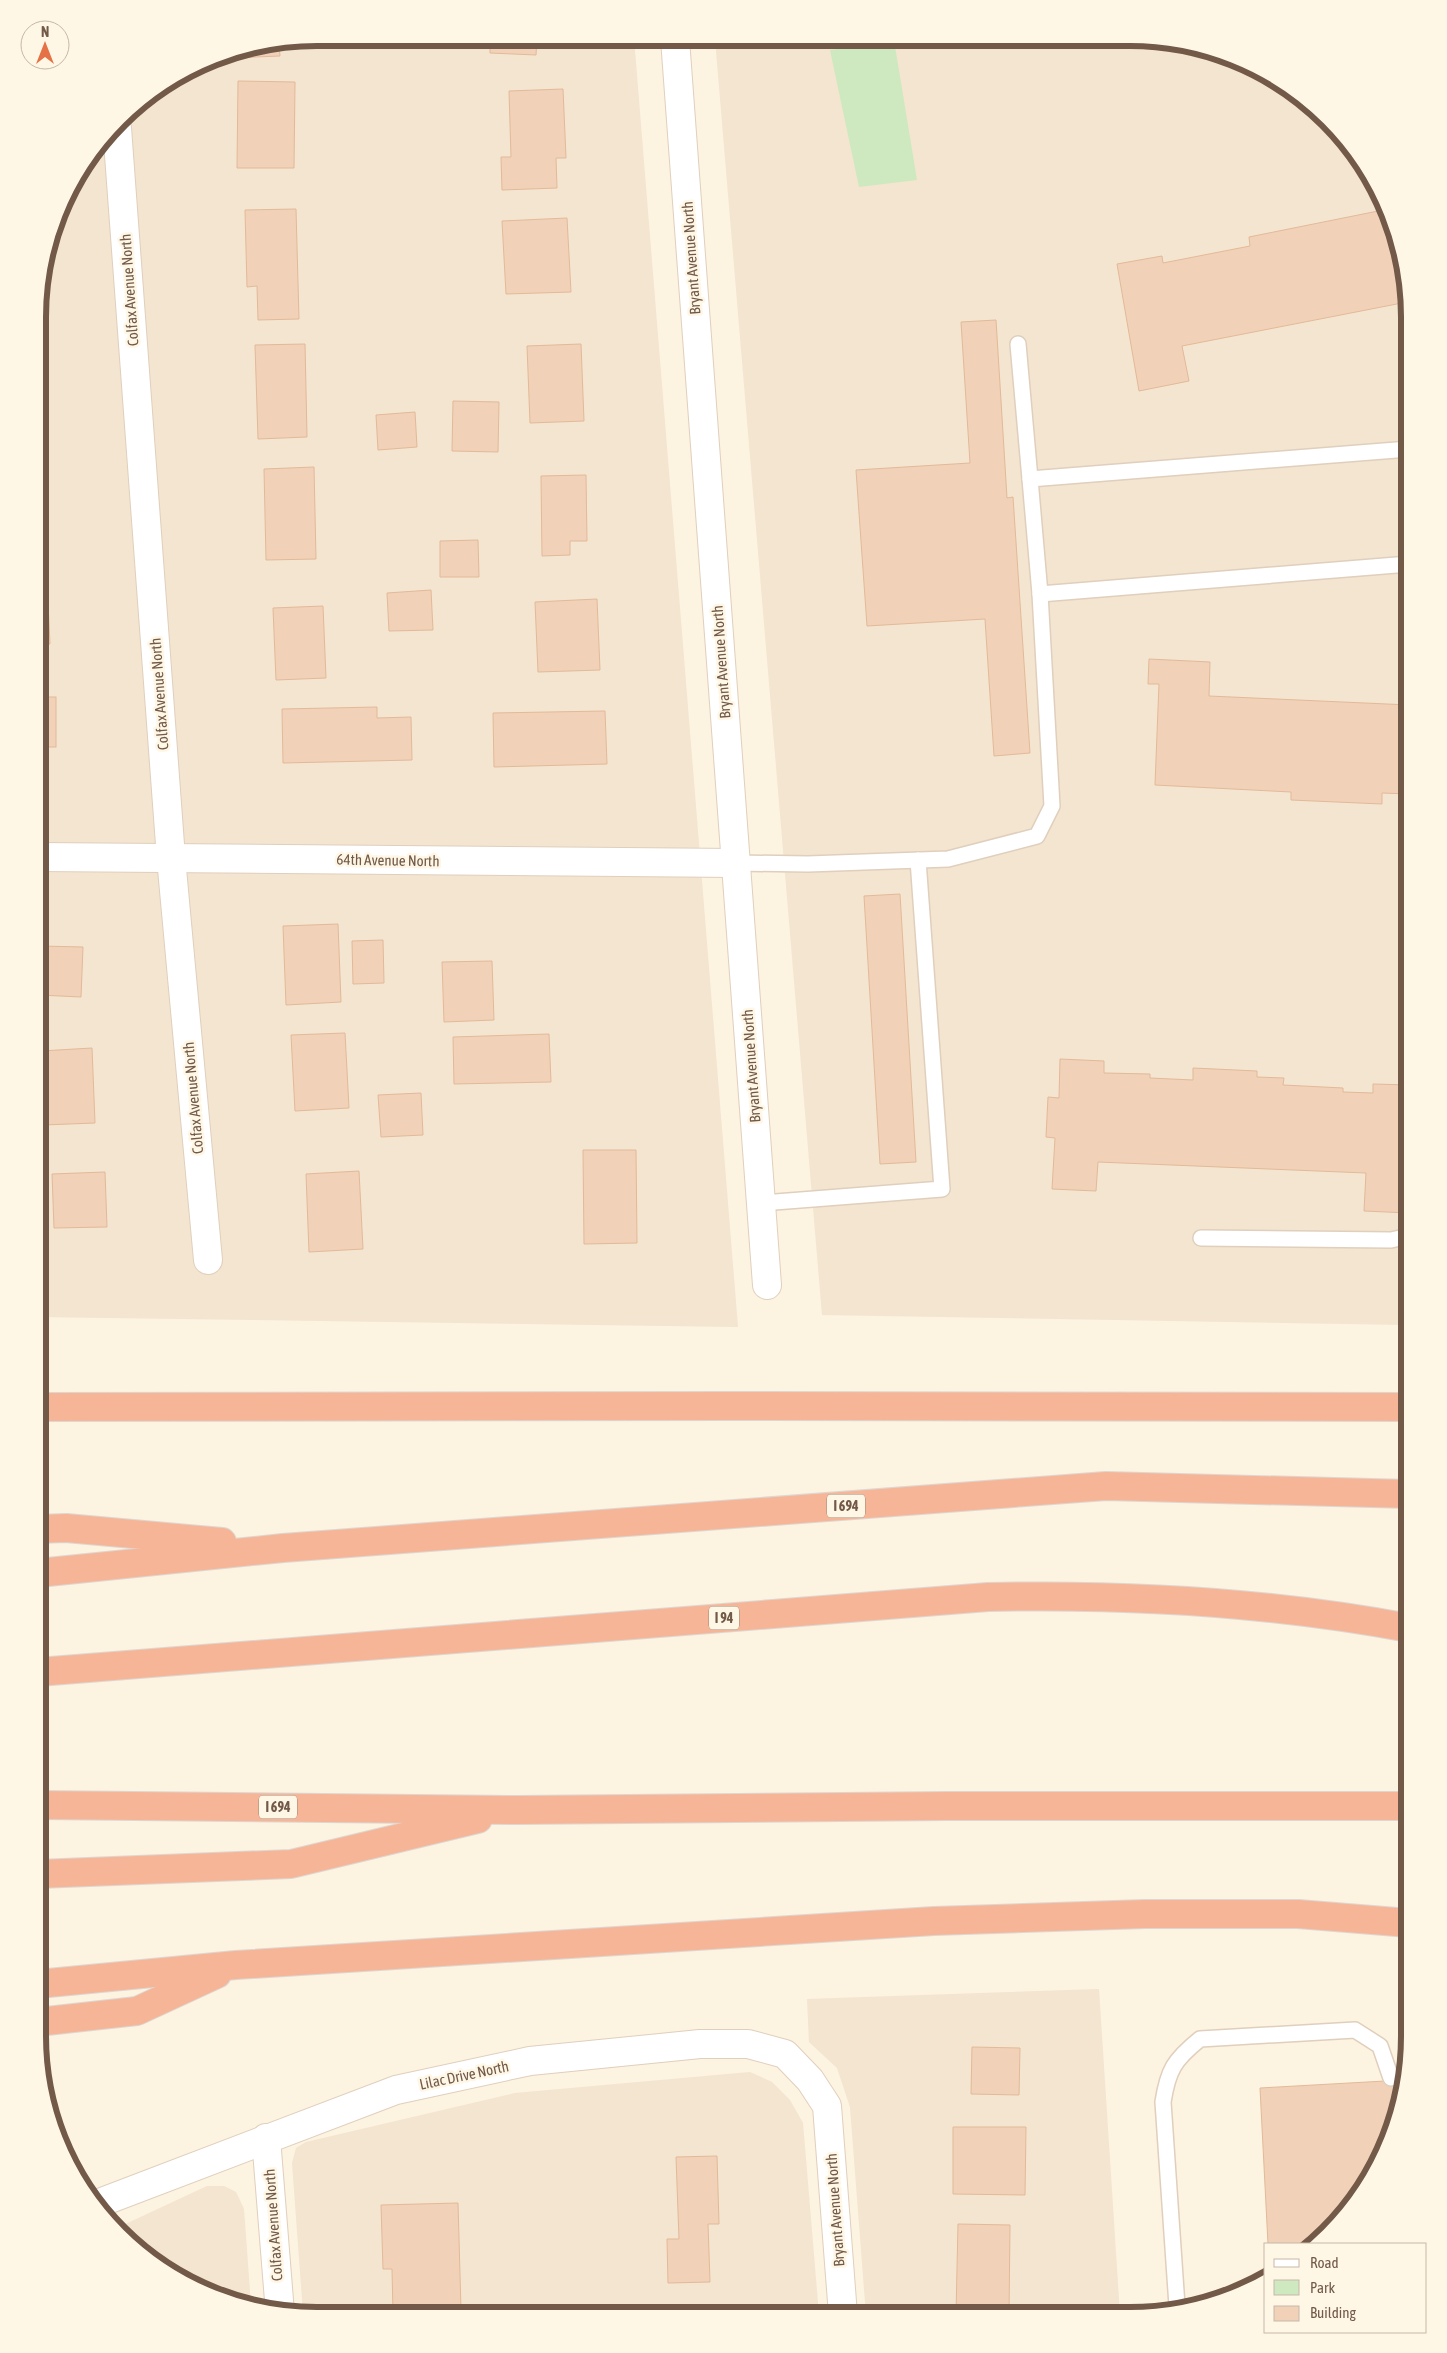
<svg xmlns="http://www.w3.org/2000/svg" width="1447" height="2353" font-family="'Asap Condensed',sans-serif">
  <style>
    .residential { fill: #f3e5cf }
    .green { fill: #cee9c0 }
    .building { fill: #f1d2b8; stroke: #e3b999 }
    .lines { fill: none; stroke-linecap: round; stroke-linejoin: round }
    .lane-casing { stroke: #e0cfbd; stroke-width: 18 }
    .street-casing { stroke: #e0cfbd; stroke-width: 30 }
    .highway-casing { stroke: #ddd7d3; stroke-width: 30 }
    .lane { stroke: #fff; stroke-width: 15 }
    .street { stroke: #fff; stroke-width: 28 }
    .highway { stroke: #f6b597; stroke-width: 28 }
    .labels { text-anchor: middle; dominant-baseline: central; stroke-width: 5; stroke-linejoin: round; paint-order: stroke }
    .shield { fill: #fff7e6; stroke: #9c8877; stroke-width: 1 }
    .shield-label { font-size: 14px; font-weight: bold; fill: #725948 }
    .street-label { font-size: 15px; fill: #725948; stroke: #fff7e6 }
    .rim { fill: none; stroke: #725948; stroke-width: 6 }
  </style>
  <rect width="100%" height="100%" fill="#fcf3e0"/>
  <!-- residential -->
  <g class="residential">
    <path d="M 317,38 L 634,38 L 738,1327 L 38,1317 L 40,281 L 66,193 L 133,107 L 210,59 Z"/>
    <path d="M 715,39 L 1167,40 L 1237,59 L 1300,95 L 1352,147 L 1388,210 L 1409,317 L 1409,1325 L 822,1315 Z"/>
    <path d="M 1099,1989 L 1120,2315 L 866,2315 L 850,2107 L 837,2068 L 809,2042 L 807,1999 Z"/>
    <path d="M 750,2072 L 772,2082 L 790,2100 L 803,2123 L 819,2315 L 303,2313 L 292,2163 L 296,2148 L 306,2142 L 515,2093 Z"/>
    <path d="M 207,2186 L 224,2186 L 236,2192 L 244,2209 L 251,2305 L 210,2294 L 147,2258 L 117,2228 Z"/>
  </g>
  <!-- green -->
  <path class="green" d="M 894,40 L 917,180 L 859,187 L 830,50 Z"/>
  <!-- building -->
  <g class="building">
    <path d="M 490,38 L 537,38 L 536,55 L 490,53 Z"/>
    <path d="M 991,39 L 1034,40 L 992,47 Z"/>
    <path d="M 279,45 L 280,56 L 230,58 L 229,55 Z"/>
    <path d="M 238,81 L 295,82 L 294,168 L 237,168 Z"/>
    <path d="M 563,89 L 566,158 L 556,158 L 557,188 L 502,190 L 501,157 L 511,157 L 509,91 Z"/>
    <path d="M 296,209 L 299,319 L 258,320 L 257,286 L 247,287 L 245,210 Z"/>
    <path d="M 1388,209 L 1407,302 L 1182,346 L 1189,381 L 1139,391 L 1117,264 L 1162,256 L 1163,263 L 1250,246 L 1249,237 Z"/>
    <path d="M 567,218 L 571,292 L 506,294 L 502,221 Z"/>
    <path d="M 996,320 L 1007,498 L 1013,497 L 1030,753 L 994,756 L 985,619 L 867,626 L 856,470 L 970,463 L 961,322 Z"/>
    <path d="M 305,344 L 307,437 L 258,439 L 255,345 Z"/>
    <path d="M 581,344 L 584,421 L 530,423 L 527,346 Z"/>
    <path d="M 453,401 L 499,402 L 498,452 L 452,451 Z"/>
    <path d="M 415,412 L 417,447 L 378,450 L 376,415 Z"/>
    <path d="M 314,467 L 316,559 L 266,560 L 264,469 Z"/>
    <path d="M 586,475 L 587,541 L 570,541 L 570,555 L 542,556 L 541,476 Z"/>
    <path d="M 478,540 L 479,577 L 440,577 L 440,541 Z"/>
    <path d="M 46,562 L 50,644 L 39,645 L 39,563 Z"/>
    <path d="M 431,590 L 433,630 L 389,631 L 387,593 Z"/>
    <path d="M 597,599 L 600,670 L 538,672 L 535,602 Z"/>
    <path d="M 323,606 L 326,678 L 276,680 L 273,608 Z"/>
    <path d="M 1149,659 L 1210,662 L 1209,696 L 1409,705 L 1409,794 L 1382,793 L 1382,804 L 1291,800 L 1291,792 L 1155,785 L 1159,684 L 1148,684 Z"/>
    <rect x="39" y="697" width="17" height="50"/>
    <path d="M 377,707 L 377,718 L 411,717 L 412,760 L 283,763 L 282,709 Z"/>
    <path d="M 605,711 L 607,764 L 494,767 L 493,713 Z"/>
    <path d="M 900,894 L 916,1162 L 880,1164 L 864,896 Z"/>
    <path d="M 338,924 L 341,1002 L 286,1005 L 283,926 Z"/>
    <path d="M 383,940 L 384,983 L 353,984 L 352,941 Z"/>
    <path d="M 39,946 L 83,947 L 81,997 L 39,995 Z"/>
    <path d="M 492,961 L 494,1020 L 444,1022 L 442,962 Z"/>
    <path d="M 345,1033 L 349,1108 L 295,1111 L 291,1035 Z"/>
    <path d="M 549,1034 L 551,1082 L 454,1084 L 453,1037 Z"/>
    <path d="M 92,1048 L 95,1123 L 43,1125 L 41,1051 Z"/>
    <path d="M 1060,1059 L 1104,1061 L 1104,1073 L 1150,1074 L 1150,1078 L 1193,1080 L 1193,1068 L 1257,1071 L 1257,1077 L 1284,1078 L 1283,1085 L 1343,1088 L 1343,1092 L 1373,1093 L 1373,1084 L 1409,1085 L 1409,1213 L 1364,1211 L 1366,1173 L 1098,1162 L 1096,1191 L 1052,1189 L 1055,1138 L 1046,1137 L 1048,1097 L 1059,1098 Z"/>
    <path d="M 421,1093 L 423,1135 L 381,1137 L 378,1095 Z"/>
    <path d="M 583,1150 L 636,1150 L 637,1243 L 584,1244 Z"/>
    <path d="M 359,1171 L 363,1249 L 309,1252 L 306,1174 Z"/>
    <path d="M 105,1172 L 107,1227 L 54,1228 L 52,1174 Z"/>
    <path d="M 972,2047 L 1020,2048 L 1019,2095 L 971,2094 Z"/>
    <path d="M 1403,2080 L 1388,2143 L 1352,2206 L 1314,2244 L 1268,2244 L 1260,2088 Z"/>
    <path d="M 953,2127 L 1026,2127 L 1025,2195 L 953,2194 Z"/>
    <path d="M 717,2156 L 719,2224 L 708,2224 L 710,2282 L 668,2283 L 667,2239 L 679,2239 L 676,2157 Z"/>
    <path d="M 458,2203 L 461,2310 L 393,2312 L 392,2269 L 383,2269 L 381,2205 Z"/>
    <path d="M 958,2224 L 1010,2225 L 1009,2315 L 956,2315 Z"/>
  </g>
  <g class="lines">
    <!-- lane casing -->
    <g class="lane-casing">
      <g id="lane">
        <path d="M 1018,344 L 1030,479"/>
        <path d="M 1409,564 L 1040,594 L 1030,479 L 1409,449"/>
        <path d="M 736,863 L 808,864 L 948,859 L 1037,836 L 1052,806 L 1040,594"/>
        <path d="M 761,1203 L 942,1189 L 918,860"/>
        <path d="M 1201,1238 L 1391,1240 L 1409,1236"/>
        <path d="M 1177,2306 L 1163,2102 C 1168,2070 1174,2060 1200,2039 L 1355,2030 L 1380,2046 L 1391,2078"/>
      </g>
    </g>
    <!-- street casing -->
    <g class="street-casing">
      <g id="street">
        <path d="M 675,39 L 767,1285"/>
        <path d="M 117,128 L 171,858 L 208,1260"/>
        <path d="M 39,857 L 736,863"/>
        <path d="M 266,2138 L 280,2313"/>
        <path d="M 94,2205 L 396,2090 L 530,2061 L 700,2044 L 748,2044 L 785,2054 L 810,2080 L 827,2106 L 843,2315"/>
      </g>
    </g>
    <!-- highway casing -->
    <g class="highway-casing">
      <g id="highway">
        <path d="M 38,1407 L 739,1406 L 1409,1407"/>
        <path d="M 38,1529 L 66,1528 L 222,1542"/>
        <path d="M 38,1573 L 283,1548 L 1106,1486 L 1409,1494"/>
        <path d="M 38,1672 L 988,1597 C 1130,1594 1270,1602 1409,1628"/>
        <path d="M 38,1805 L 518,1810 L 947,1806 L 1409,1806"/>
        <path d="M 38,1874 L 291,1864 L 478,1819"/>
        <path d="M 38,1984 L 236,1965 L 934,1921 L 1145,1914 L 1298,1914 L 1409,1923"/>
        <path d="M 38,2022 L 137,2011 L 217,1974"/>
      </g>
    </g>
    <!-- lane -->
    <use href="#lane" class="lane"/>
    <!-- street -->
    <use href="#street" class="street"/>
    <!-- highway -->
    <use href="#highway" class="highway"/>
  </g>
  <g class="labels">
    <!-- shield labels -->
    <g class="shield">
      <rect x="827" y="1494.5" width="38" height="23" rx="4"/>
      <rect x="709" y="1606.5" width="30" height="23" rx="4"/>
      <rect x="259" y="1795.5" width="38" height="23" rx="4"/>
    </g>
    <g class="shield-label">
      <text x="846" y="1506">I 694</text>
      <text x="724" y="1618">I 94</text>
      <text x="278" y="1807">I 694</text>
    </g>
    <!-- street labels -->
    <g class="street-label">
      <text transform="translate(691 258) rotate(-94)">Bryant Avenue North</text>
      <text transform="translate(129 290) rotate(-94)">Colfax Avenue North</text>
      <text transform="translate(721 662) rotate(-94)">Bryant Avenue North</text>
      <text transform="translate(159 694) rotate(-94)">Colfax Avenue North</text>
      <text transform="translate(388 860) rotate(1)">64th Avenue North</text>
      <text transform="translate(751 1066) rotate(-94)">Bryant Avenue North</text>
      <text transform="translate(193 1098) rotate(-95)">Colfax Avenue North</text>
      <text transform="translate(464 2075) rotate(-12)">Lilac Drive North</text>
      <text transform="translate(835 2210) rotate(-94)">Bryant Avenue North</text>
      <text transform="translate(273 2225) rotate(-94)">Colfax Avenue North</text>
    </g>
  </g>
  <!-- crop -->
  <path d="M0 0H1447V2353H0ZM317 46H1130A271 271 0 0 1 1401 317V2036A271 271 0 0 1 1130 2307H317A271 271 0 0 1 46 2036V317A271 271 0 0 1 317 46Z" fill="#fff7e6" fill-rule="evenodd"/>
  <path class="rim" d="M317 46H1130A271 271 0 0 1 1401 317V2036A271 271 0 0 1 1130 2307H317A271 271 0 0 1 46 2036V317A271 271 0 0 1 317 46Z"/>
  <!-- legend -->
  <rect x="1264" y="2243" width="162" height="90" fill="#fff7e6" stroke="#c7b8a7"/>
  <rect x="1274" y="2259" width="25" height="8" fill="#ffffff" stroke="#c7b8a7"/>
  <text x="1310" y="2268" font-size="15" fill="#725948">Road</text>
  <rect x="1274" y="2280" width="25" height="15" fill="#cee9c0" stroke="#c7b8a7"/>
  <text x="1310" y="2293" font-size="15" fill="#725948">Park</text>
  <rect x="1274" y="2306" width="25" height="15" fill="#f1d2b8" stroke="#c7b8a7"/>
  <text x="1310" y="2318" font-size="15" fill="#725948">Building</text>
  <!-- north arrow -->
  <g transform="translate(45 45)"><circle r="24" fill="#fff7e6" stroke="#c7b8a7"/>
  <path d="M0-4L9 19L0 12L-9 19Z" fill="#e57246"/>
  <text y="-8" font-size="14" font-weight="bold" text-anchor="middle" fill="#725948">N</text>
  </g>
</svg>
